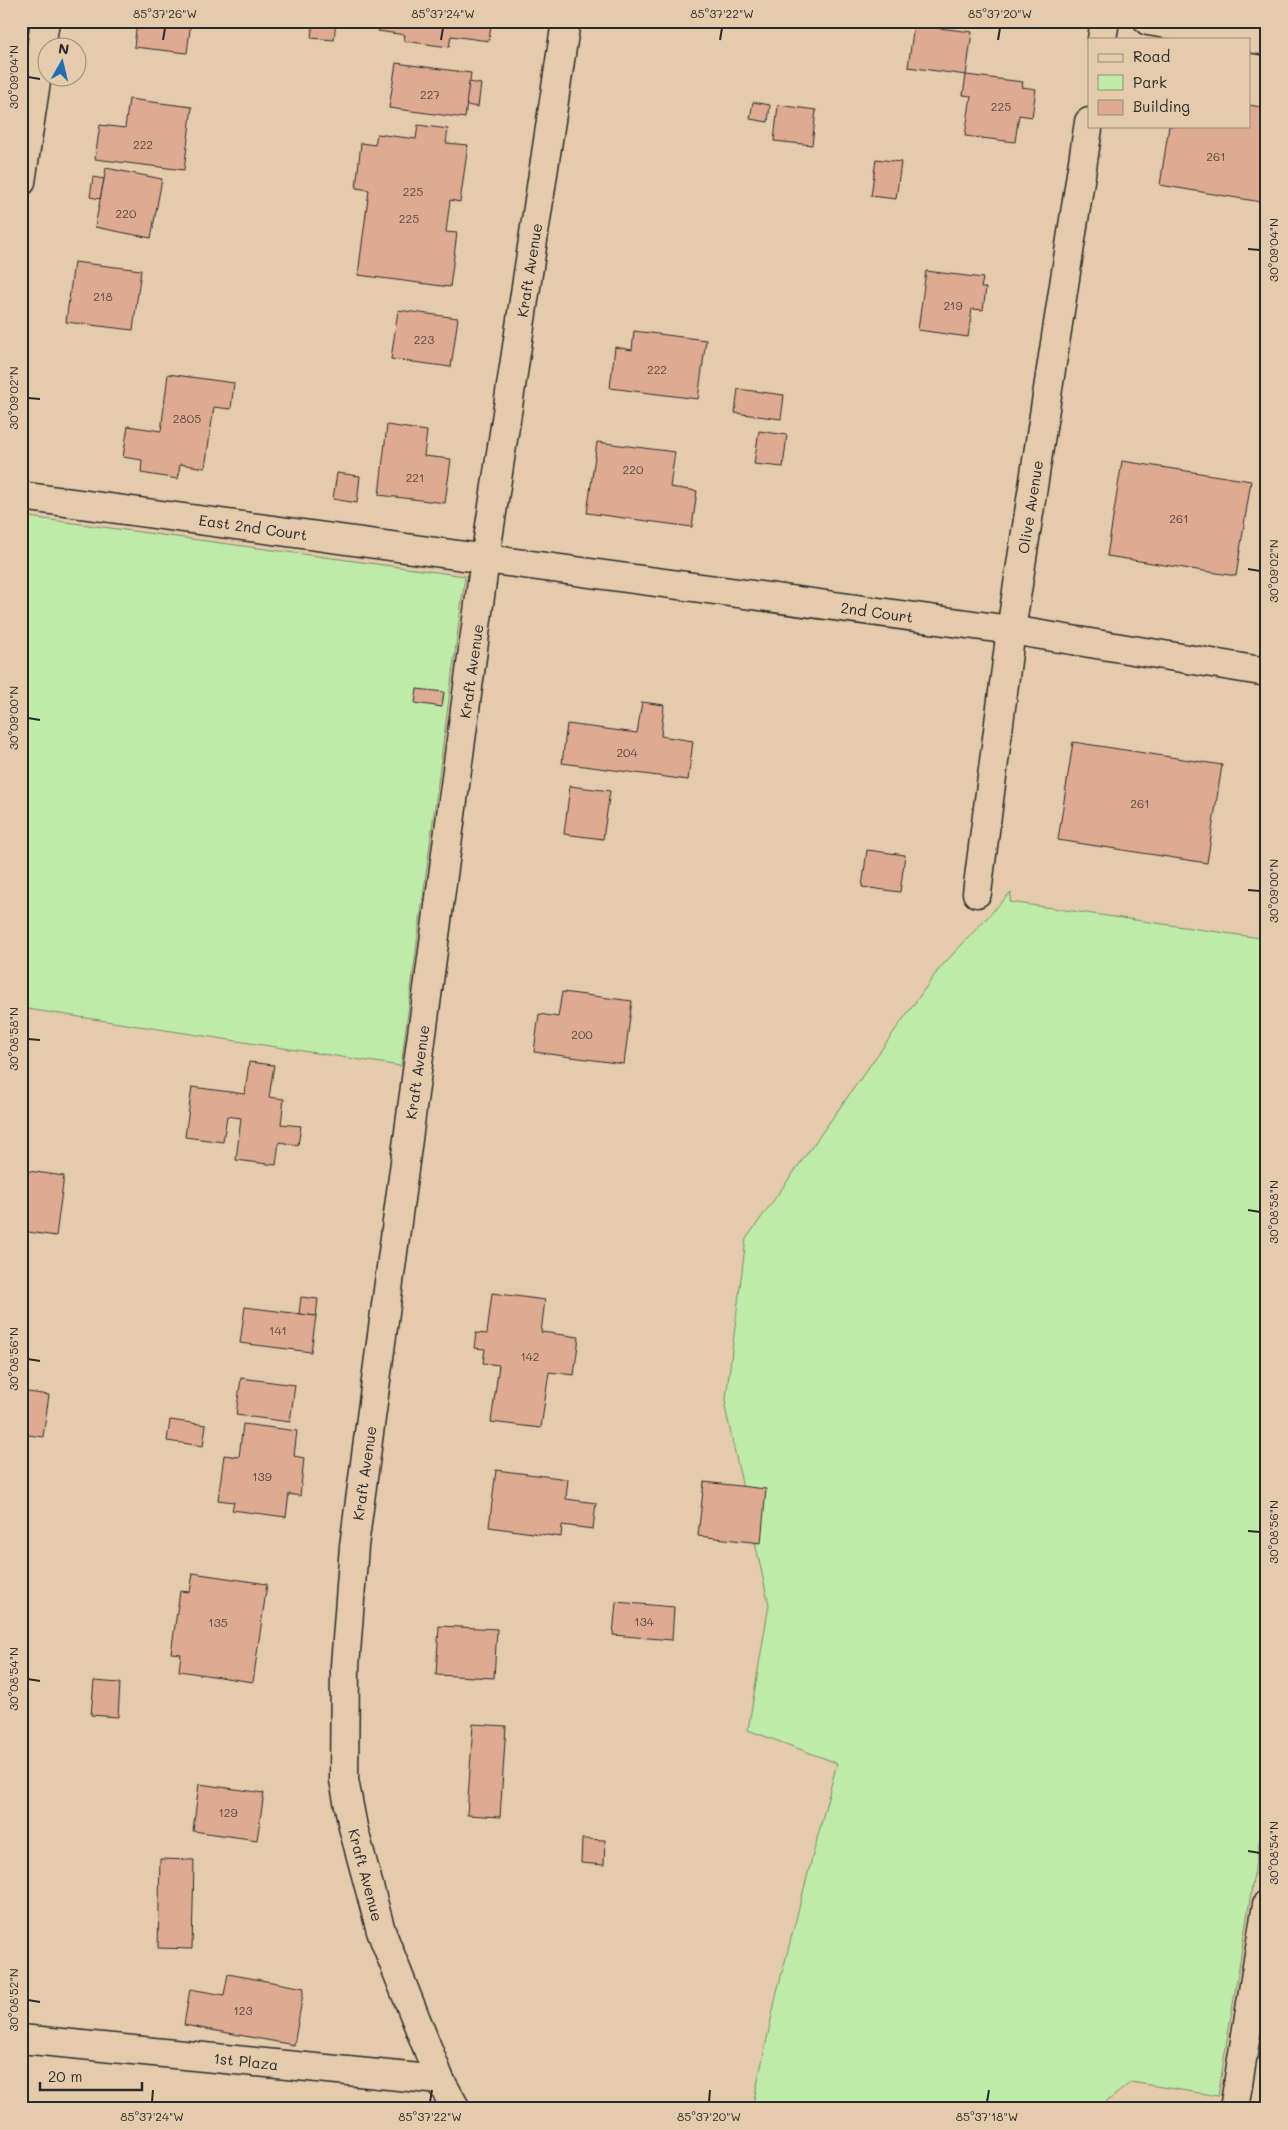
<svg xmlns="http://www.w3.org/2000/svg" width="1288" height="2130" font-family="Mali,sans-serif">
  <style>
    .green { fill: #bfeba8; stroke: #758b6a }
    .building { fill: #deab92; stroke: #2b2b2b }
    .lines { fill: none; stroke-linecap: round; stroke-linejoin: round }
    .minor-casing { stroke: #2b2b2b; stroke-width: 31 }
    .minor { stroke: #e4cbac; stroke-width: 28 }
    .ticks { fill: none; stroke: #2b2b2b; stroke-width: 2 }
    .labels { text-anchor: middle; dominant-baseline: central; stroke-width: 5; stroke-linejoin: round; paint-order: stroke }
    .number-label { font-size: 12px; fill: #584b45 }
    .street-label { font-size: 15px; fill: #2b2b2b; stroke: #e4cbac }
    .neatline { fill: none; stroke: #2b2b2b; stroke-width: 2 }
    .ticks-label { font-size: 12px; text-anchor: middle; fill: #2b2b2b }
  </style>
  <rect width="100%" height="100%" fill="#e4cbac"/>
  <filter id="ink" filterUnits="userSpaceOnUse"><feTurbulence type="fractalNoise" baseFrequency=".02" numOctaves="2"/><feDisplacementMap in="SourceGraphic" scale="10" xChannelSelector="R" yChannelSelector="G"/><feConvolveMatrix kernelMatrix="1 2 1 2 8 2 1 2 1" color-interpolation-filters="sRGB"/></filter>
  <g filter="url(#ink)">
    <!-- green -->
    <g class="green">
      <path d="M 21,516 L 465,576 L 401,1066 L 21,1008 Z"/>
      <path d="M 1011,892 L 1010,902 L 1267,939 L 1267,1794 L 1218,2096 L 1131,2082 L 1098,2109 L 752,2109 L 777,1992 L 837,1763 L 748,1730 L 769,1605 L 725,1407 L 746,1239 L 939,969 Z"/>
    </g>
    <!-- building -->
    <g class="building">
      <path d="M 137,21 L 191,21 L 187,53 L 134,47 Z"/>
      <path d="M 313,21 L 336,21 L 334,40 L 311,38 Z"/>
      <path d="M 380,21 L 499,21 L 499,25 L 491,25 L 489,41 L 451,36 L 449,47 L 404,41 L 405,35 L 378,31 Z"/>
      <path d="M 914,25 L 972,32 L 966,75 L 908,67 Z"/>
      <path d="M 396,63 L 471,73 L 465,118 L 389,108 Z"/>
      <path d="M 966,75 L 1023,82 L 1022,87 L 1036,89 L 1032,117 L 1019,115 L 1015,142 L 965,136 L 971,96 L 963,95 Z"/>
      <path d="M 469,82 L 481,84 L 478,107 L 466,105 Z"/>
      <path d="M 129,99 L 192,107 L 184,170 L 95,159 L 100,125 L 125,128 Z"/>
      <path d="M 753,102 L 770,105 L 768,122 L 750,119 Z"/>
      <path d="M 778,105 L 816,110 L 812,145 L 774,141 Z"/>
      <path d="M 1249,105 L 1267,108 L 1267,203 L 1160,185 L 1169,126 L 1249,126 Z"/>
      <path d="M 418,125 L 448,129 L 446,143 L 468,145 L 460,202 L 450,200 L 446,232 L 457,233 L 450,287 L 358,275 L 369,190 L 356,188 L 361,143 L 375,145 L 377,134 L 416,139 Z"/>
      <path d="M 876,159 L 901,162 L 896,199 L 871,196 Z"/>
      <path d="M 106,168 L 162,179 L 151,238 L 95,227 Z"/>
      <path d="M 93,177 L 104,179 L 100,199 L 90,197 Z"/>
      <path d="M 74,262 L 141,270 L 133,330 L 66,322 Z"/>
      <path d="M 926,271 L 983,278 L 981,288 L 986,288 L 983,310 L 972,309 L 968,337 L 918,330 Z"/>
      <path d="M 398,310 L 458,318 L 451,367 L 391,359 Z"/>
      <path d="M 634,331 L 706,340 L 698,399 L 610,388 L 615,347 L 632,350 Z"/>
      <path d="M 168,374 L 234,383 L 231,409 L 214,407 L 205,468 L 180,464 L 178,479 L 141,473 L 142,460 L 123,457 L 128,426 L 161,431 Z"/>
      <path d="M 738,389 L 784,395 L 781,419 L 735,413 Z"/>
      <path d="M 387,425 L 427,431 L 424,456 L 451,459 L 445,503 L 379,495 Z"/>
      <path d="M 759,431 L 787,435 L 783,467 L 754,464 Z"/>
      <path d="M 597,442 L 675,452 L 670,487 L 697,491 L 692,527 L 587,513 Z"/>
      <path d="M 1122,461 L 1251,481 L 1236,576 L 1107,556 Z"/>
      <path d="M 337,473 L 360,476 L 357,503 L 333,499 Z"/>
      <path d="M 417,689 L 444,692 L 442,707 L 415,703 Z"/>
      <path d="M 642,702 L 664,705 L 661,736 L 693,741 L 688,780 L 562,763 L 567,724 L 637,733 Z"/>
      <path d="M 1073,742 L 1222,765 L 1207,863 L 1058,840 Z"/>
      <path d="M 570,786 L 610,791 L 603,839 L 564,834 Z"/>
      <path d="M 867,850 L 905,855 L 900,892 L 862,887 Z"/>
      <path d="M 562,992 L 632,1001 L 624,1064 L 534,1052 L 539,1014 L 558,1017 Z"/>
      <path d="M 249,1062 L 274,1065 L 269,1097 L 284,1099 L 281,1124 L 301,1126 L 298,1145 L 279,1142 L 276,1165 L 236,1160 L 241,1118 L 227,1116 L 223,1142 L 185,1137 L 192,1087 L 245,1094 Z"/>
      <path d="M 21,1170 L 64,1176 L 56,1236 L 21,1231 Z"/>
      <path d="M 492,1293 L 545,1300 L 541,1332 L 579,1337 L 574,1375 L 549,1372 L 541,1428 L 491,1422 L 499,1365 L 483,1363 L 485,1349 L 474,1348 L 476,1333 L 487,1334 Z"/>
      <path d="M 301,1297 L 318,1299 L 316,1316 L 299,1314 Z"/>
      <path d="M 245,1307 L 316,1316 L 311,1352 L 240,1343 Z"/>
      <path d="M 241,1378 L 295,1385 L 290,1422 L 236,1415 Z"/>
      <path d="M 21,1391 L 49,1395 L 43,1437 L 21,1434 Z"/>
      <path d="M 170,1420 L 206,1425 L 203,1446 L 167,1441 Z"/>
      <path d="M 243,1424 L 297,1431 L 294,1456 L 304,1458 L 300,1496 L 289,1494 L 286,1517 L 232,1510 L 234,1502 L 218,1500 L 224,1455 L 239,1457 Z"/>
      <path d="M 496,1470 L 568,1479 L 566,1499 L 596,1503 L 593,1529 L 562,1525 L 561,1537 L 489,1527 Z"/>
      <path d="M 704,1482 L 766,1489 L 761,1543 L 698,1536 Z"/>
      <path d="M 193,1573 L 267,1584 L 253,1682 L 179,1671 L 181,1654 L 171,1653 L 180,1591 L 190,1592 Z"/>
      <path d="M 616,1602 L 674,1607 L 672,1640 L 613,1635 Z"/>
      <path d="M 439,1626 L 497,1629 L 494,1678 L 436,1675 Z"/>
      <path d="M 94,1681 L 120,1683 L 118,1717 L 91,1715 Z"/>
      <path d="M 473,1724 L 506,1726 L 500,1817 L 467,1815 Z"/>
      <path d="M 199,1784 L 264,1793 L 257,1840 L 193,1831 Z"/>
      <path d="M 582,1839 L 605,1840 L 604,1865 L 581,1863 Z"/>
      <path d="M 160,1859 L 194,1860 L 192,1949 L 158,1948 Z"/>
      <path d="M 228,1974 L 304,1988 L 294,2045 L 184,2025 L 190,1989 L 224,1995 Z"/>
    </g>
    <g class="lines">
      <!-- minor casing -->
      <g class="minor-casing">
        <g id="minor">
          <path d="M 1148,21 L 1267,41"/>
          <path d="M 1102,39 L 1105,21"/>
          <path d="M 21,182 L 45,21"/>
          <path d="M 21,496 L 1011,630 L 1267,672"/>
          <path d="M 977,893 L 1011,630 L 1089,122"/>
          <path d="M 21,2039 L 440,2080"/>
          <path d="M 456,2109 L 440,2080 L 381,1931 L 353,1827 L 344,1780 L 345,1666 L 354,1546 L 485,559 L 566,21"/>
          <path d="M 1234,2109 L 1267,1904"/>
        </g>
      </g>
      <!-- minor -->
      <use href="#minor" class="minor"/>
    </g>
  </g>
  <!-- ticks -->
  <path class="ticks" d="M 163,40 L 165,28M 441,40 L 443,28M 720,40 L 722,28M 998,40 L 1000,28M 28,77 L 40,79M 1248,249 L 1260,250M 28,398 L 40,399M 1248,569 L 1260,571M 28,718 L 40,720M 1248,890 L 1260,891M 28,1039 L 40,1040M 1248,1210 L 1260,1212M 28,1359 L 40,1361M 1248,1531 L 1260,1532M 28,1679 L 40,1681M 1248,1851 L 1260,1853M 28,2000 L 40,2002M 152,2102 L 153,2090M 430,2102 L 432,2090M 709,2102 L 710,2090M 987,2102 L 989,2090"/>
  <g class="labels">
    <!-- number labels -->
    <g class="number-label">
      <text x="430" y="94">227</text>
      <text x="1001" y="106">225</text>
      <text x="143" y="144">222</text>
      <text x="1216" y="156">261</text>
      <text x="413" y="191">225</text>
      <text x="126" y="213">220</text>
      <text x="409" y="218">225</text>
      <text x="103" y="296">218</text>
      <text x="953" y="305">219</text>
      <text x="424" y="339">223</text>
      <text x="657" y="369">222</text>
      <text x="187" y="418">2805</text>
      <text x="633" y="469">220</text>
      <text x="415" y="477">221</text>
      <text x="1179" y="518">261</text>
      <text x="627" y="752">204</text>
      <text x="1140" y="803">261</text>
      <text x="582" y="1034">200</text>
      <text x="278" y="1330">141</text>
      <text x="530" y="1356">142</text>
      <text x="262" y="1476">139</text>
      <text x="644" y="1621">134</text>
      <text x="218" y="1622">135</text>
      <text x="228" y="1812">129</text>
      <text x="243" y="2010">123</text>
    </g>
    <!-- street labels -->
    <g class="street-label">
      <text transform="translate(529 270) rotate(-81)">Kraft Avenue</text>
      <text transform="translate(1030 507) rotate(-81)">Olive Avenue</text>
      <text transform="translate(253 527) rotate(8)">East 2nd Court</text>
      <text transform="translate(877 612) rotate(8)">2nd Court</text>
      <text transform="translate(471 671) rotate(-82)">Kraft Avenue</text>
      <text transform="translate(417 1072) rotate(-82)">Kraft Avenue</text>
      <text transform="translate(364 1473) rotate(-82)">Kraft Avenue</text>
      <text transform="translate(366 1875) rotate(75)">Kraft Avenue</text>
      <text transform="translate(246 2061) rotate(6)">1st Plaza</text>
    </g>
  </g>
  <!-- margin -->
  <rect width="1288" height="2130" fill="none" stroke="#e4cbac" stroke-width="55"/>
  <!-- legend -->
  <rect x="1088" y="38" width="162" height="90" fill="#e4cbac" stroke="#9a8b78"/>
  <rect x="1098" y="54" width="25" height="8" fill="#e4cbac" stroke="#9a8b78"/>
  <text x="1133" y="62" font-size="15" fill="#2b2b2b">Road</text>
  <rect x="1098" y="75" width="25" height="15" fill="#bfeba8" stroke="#9a8b78"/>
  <text x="1133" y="88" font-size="15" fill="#2b2b2b">Park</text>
  <rect x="1098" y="100" width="25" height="15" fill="#deab92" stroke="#9a8b78"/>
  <text x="1133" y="112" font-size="15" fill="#2b2b2b">Building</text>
  <!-- north arrow -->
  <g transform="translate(62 62) rotate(8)"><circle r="24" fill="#e4cbac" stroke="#9a8b78"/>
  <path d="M0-4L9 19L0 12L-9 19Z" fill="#1f6fb2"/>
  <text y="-8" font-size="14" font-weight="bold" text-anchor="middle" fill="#2b2b2b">N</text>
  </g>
  <!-- scale -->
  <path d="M40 2082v8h102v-8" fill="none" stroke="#2b2b2b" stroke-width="2.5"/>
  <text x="48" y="2082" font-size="15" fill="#2b2b2b" stroke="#e4cbac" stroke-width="4" paint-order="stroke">20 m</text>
  <rect x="28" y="28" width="1232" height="2074" class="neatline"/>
  <g class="ticks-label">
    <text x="165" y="18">85°37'26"W</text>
    <text x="443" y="18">85°37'24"W</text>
    <text x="722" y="18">85°37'22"W</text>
    <text x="1000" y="18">85°37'20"W</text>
    <text transform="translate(14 77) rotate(-90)" y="4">30°09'04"N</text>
    <text transform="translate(1274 250) rotate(-90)" y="4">30°09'04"N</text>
    <text transform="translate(14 398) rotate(-90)" y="4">30°09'02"N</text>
    <text transform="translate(1274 571) rotate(-90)" y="4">30°09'02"N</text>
    <text transform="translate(14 718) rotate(-90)" y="4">30°09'00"N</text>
    <text transform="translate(1274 891) rotate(-90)" y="4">30°09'00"N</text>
    <text transform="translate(14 1039) rotate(-90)" y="4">30°08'58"N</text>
    <text transform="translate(1274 1212) rotate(-90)" y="4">30°08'58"N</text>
    <text transform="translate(14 1359) rotate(-90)" y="4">30°08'56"N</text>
    <text transform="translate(1274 1532) rotate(-90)" y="4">30°08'56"N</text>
    <text transform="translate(14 1679) rotate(-90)" y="4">30°08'54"N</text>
    <text transform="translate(1274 1853) rotate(-90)" y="4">30°08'54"N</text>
    <text transform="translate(14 2000) rotate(-90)" y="4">30°08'52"N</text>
    <text x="152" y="2121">85°37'24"W</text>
    <text x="430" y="2121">85°37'22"W</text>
    <text x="709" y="2121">85°37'20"W</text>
    <text x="987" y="2121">85°37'18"W</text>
  </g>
</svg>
